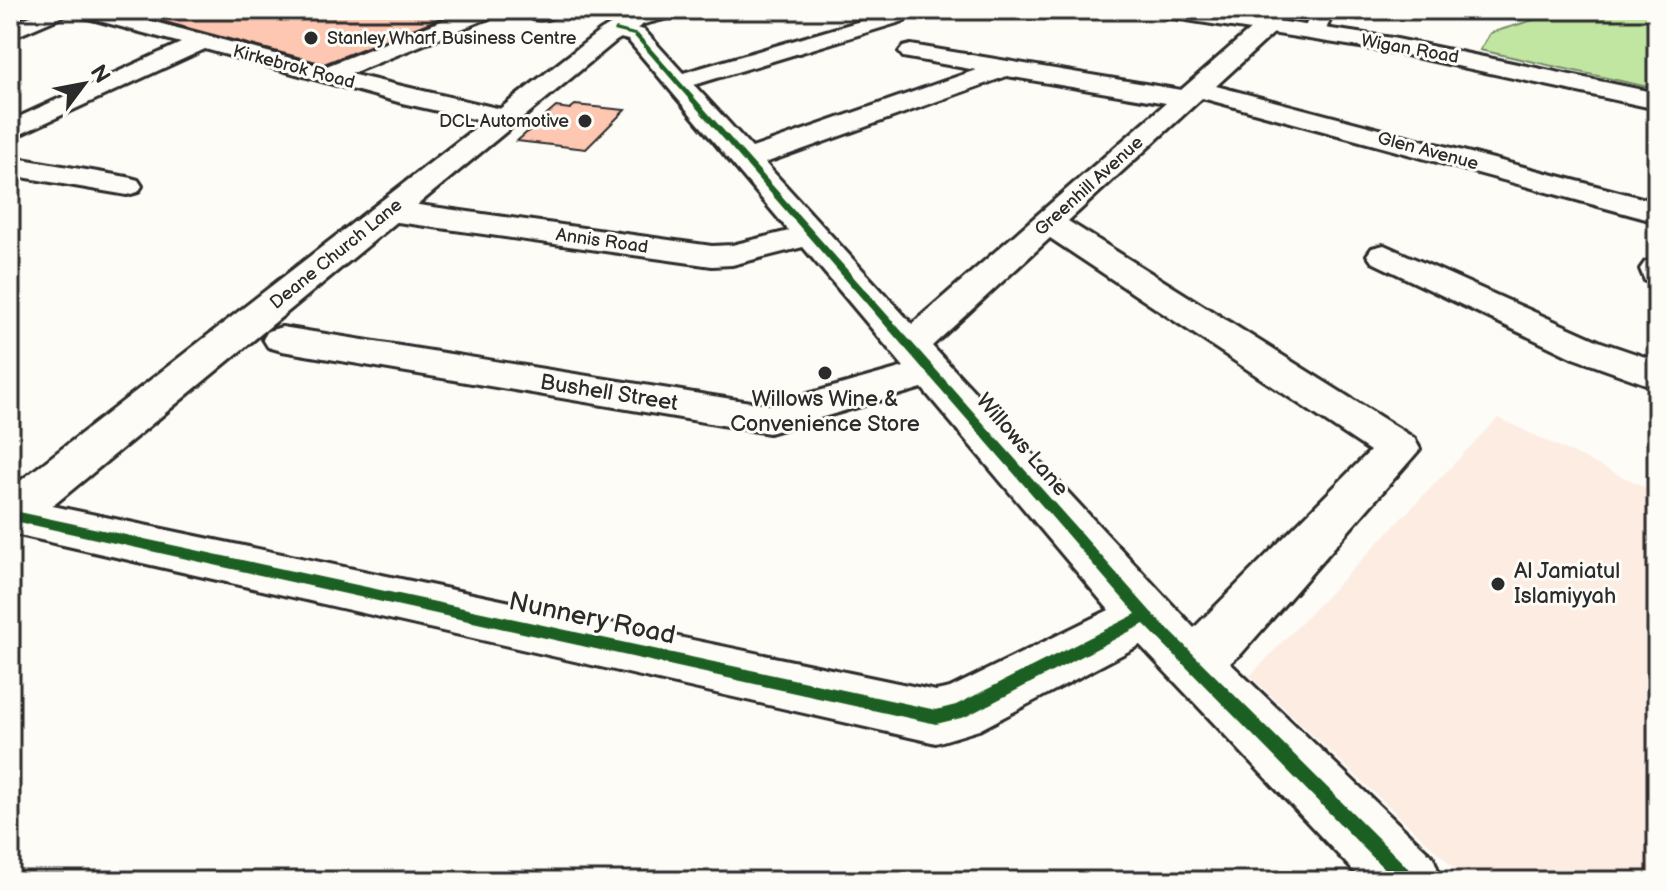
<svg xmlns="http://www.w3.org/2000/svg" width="1667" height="891" font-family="'Balsamiq Sans',sans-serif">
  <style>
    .built { fill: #fdece2 }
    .green { fill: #c0e6a1; stroke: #768866; stroke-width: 2 }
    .building { fill: #fec7b1; stroke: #2b2b2b; stroke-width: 2 }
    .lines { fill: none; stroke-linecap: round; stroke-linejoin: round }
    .minor-casing { stroke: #2b2b2b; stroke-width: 6 }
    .tertiary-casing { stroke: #2b2b2b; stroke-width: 6 }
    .primary-casing { stroke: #2b2b2b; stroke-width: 6 }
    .minor { fill: #fdfcf7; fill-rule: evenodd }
    .tertiary { fill: #fdfcf7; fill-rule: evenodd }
    .primary { fill: #fdfcf7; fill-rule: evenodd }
    .cycleway-casing { stroke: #fdfcf7; stroke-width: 5 }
    .cycleway { fill: #1b5e20; fill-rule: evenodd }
    .poi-dot { fill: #2b2b2b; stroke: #fdfcf7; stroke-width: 3 }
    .labels { text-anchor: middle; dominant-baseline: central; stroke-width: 6; stroke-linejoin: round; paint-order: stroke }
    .far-poi-label { font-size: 18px; fill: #2b2b2b; stroke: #fdfcf7; text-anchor: start }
    .far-street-label { font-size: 18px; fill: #2b2b2b; stroke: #fdfcf7 }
    .street-label { font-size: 22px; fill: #2b2b2b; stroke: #fdfcf7 }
    .poi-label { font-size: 22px; fill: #2b2b2b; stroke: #fdfcf7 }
    .near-street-label { font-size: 26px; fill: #2b2b2b; stroke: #fdfcf7 }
  </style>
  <rect width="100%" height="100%" fill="#fdfcf7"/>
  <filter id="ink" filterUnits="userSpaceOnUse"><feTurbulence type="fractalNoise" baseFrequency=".0125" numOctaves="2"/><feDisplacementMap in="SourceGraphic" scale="16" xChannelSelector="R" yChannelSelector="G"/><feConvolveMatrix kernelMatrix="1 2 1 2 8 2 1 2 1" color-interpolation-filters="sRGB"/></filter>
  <g filter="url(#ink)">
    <!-- built -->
    <path class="built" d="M 1498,418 L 1657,493 L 1657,881 L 1468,881 L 1250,676 Z"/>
    <!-- green -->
    <path class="green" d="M 1566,10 L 1657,10 L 1657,89 L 1480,50 L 1490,33 Z"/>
    <!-- building -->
    <g class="building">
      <path d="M 162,10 L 461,10 L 324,64 L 161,21 Z"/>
      <path d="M 575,105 L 625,110 L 586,149 L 517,141 L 556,107 L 570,109 Z"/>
    </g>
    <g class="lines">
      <!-- minor casing -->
      <g class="minor-casing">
        <g id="minor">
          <path d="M 46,10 L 109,10 L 324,67 L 469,10 L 499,10 L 496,15 L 350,74 L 514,112 L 518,118 L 514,124 L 505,126 L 402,103 L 205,49 L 10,139 L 10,121 L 181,43 L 77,15 L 75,11 L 10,39 L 10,24 Z"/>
          <path d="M 533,10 L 561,10 C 554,19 543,21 533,19 L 530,14 Z"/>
          <path d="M 898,10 L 907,16 L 904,21 L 694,85 L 752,148 L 976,70 L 903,57 L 899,52 L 903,47 L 911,45 L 1181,90 L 1261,20 L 1277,20 L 1280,25 L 1277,30 L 1216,86 L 1657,202 L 1657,222 L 1202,98 L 1068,221 L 1414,438 L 1420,449 L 1241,654 L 1230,663 L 1433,857 L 1442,881 L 1363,881 L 1140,645 L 979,730 L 936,743 L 10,533 L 10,497 L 936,691 L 950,688 L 1109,610 L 922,388 L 769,433 L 282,351 L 268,347 L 263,339 L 268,331 L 282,327 L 769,405 L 904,367 L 803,247 L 732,265 L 712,266 L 390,221 L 379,218 L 374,211 L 379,204 L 390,201 L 712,246 L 732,245 L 789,231 L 628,40 L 608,35 L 605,30 L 616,23 L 644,30 L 683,73 ZM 1007,76 L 1166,103 L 912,324 L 765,163 ZM 1050,238 L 1370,451 L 1194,628 L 932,346 Z"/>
          <path d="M 1312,10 L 1334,10 L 1325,32 L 1314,39 L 1303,32 Z"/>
          <path d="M 10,157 L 127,177 L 138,180 L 142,186 L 138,192 L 127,195 L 10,175 Z"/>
          <path d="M 1384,245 L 1601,342 L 1657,361 L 1657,388 L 1573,358 L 1372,262 L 1367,255 L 1372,248 Z"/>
          <path d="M 1657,259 L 1657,285 L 1645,281 L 1640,269 L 1645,262 Z"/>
        </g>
      </g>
      <!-- tertiary casing -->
      <g class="tertiary-casing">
        <path id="tertiary" d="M 646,10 L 682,10 L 679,15 L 644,24 L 616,41 L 27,527 L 10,533 L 10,489 L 600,31 L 628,14 Z"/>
      </g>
      <!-- primary casing -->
      <g class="primary-casing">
        <path id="primary" d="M 1150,10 L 1204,10 L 1392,38 L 1657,93 L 1657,109 L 1392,52 L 1161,16 Z"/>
      </g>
      <!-- minor -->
      <use href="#minor" class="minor"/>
      <!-- tertiary -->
      <use href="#tertiary" class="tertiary"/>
      <!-- primary -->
      <use href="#primary" class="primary"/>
      <!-- cycleway casing -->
      <g class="cycleway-casing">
        <path id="cycleway" d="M 616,28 L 638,34 L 1151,612 L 1415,875 L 1418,881 L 1396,881 L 1144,624 L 965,717 L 936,724 L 10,520 L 10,510 L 936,710 L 956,705 L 1136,614 L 634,36 L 614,31 Z"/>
      </g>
      <!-- cycleway -->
      <use href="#cycleway" class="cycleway"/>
    </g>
  </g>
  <!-- markers -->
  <g class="poi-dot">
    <circle cx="311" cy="38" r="8"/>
    <circle cx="585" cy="121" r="8"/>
    <circle cx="825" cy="373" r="8"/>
    <circle cx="1498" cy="584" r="8"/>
  </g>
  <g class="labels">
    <!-- far-poi labels -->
    <g class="far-poi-label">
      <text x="327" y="38">Stanley Wharf Business Centre</text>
      <text x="569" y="121" text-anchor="end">DCL Automotive</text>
    </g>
    <!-- far-street labels -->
    <g class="far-street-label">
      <text transform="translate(1410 49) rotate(10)">Wigan Road</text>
      <text transform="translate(294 67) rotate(15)">Kirkebrok Road</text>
      <text transform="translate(1428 151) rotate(15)">Glen Avenue</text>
      <text transform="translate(1089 186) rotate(-42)">Greenhill Avenue</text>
      <text transform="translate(602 241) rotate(8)">Annis Road</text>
      <text transform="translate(336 254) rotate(-39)">Deane Church Lane</text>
    </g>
    <!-- street labels -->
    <g class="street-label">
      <text transform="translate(609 393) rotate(9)">Bushell Street</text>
      <text transform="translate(1022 445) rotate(49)">Willows Lane</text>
    </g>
    <!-- poi labels -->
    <g class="poi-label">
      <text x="825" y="399">Willows Wine &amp;<tspan x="825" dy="25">Convenience Store</tspan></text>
      <text x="1514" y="571" text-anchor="start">Al Jamiatul<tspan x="1514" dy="25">Islamiyyah</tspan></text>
    </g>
    <!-- near-street labels -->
    <g class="near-street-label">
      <text transform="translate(592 619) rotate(12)">Nunnery Road</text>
    </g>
  </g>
  <!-- margin -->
  <rect width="1667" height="891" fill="none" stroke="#fdfcf7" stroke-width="40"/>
  <rect x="20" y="20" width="1627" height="851" fill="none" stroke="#2b2b2b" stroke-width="3" filter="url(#ink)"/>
  <!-- north arrow -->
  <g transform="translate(84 84) rotate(58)" stroke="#fdfcf7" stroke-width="6" paint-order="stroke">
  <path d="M0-6L14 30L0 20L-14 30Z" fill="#2b2b2b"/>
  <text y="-12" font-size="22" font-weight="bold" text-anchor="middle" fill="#2b2b2b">N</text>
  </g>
</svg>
